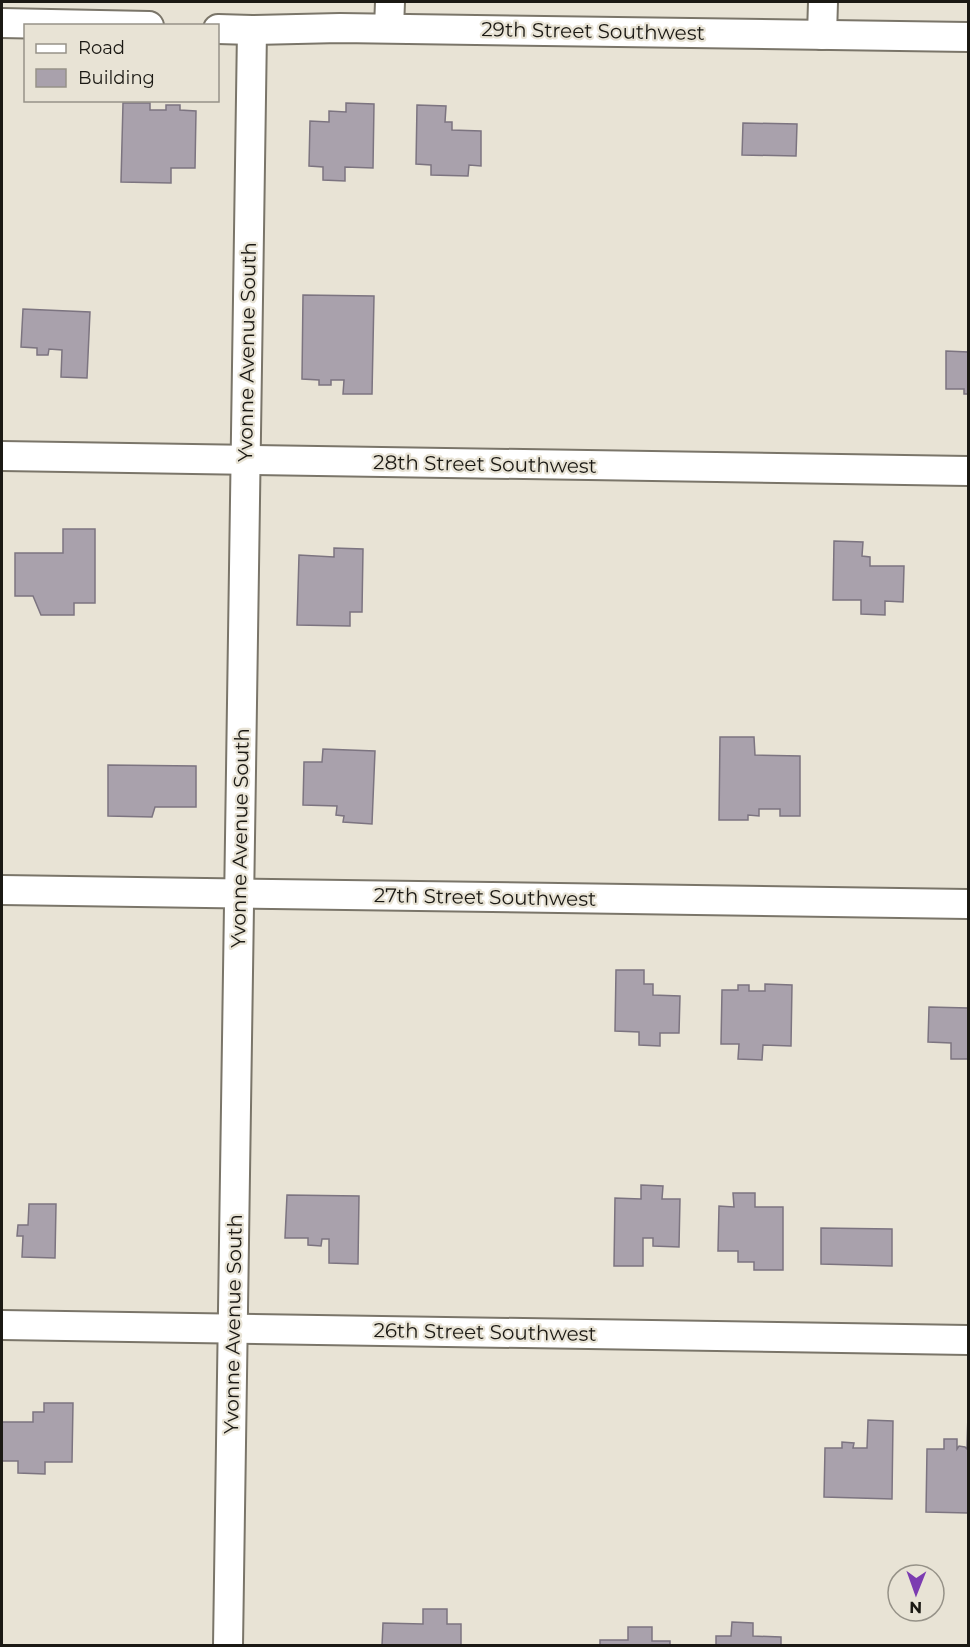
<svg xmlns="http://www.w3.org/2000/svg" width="970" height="1647" font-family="Montserrat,sans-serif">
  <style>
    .building { fill: #a9a1ac; stroke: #7c7480; stroke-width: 1.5 }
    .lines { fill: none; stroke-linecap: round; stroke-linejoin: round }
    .minor-casing { stroke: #7a7569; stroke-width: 32 }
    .minor { stroke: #fff; stroke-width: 28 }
    .labels { text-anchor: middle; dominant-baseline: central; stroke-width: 4.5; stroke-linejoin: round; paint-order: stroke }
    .street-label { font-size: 20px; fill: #1b1914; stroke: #e8e3d5 }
  </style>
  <rect width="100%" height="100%" fill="#e8e3d5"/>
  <!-- building -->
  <g class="building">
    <path d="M 123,103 L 150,103 L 150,110 L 166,110 L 166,105 L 180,105 L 180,110 L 196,111 L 195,168 L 171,168 L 171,183 L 121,182 Z"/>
    <path d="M 346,103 L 374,104 L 373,168 L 345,167 L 345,181 L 323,180 L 323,167 L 309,166 L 310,121 L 329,122 L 329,111 L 346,112 Z"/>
    <path d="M 417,105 L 446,106 L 445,122 L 452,122 L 452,130 L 481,131 L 481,166 L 469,165 L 468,176 L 431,175 L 431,165 L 416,164 Z"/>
    <path d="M 743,123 L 797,124 L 796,156 L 742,155 Z"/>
    <path d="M 303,295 L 374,296 L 372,394 L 343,394 L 344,380 L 331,380 L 331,385 L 319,385 L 319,380 L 302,379 Z"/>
    <path d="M 23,309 L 90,312 L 87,378 L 61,377 L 62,350 L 49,349 L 48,355 L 37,355 L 37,348 L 21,347 Z"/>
    <path d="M 946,351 L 968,352 L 968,394 L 964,394 L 964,389 L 946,389 Z"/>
    <path d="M 63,529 L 95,529 L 95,603 L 74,603 L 74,615 L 41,615 L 33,596 L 15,596 L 15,553 L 63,553 Z"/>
    <path d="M 834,541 L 863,542 L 862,556 L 870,557 L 870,566 L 904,566 L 903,602 L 885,601 L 885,615 L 861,614 L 861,600 L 833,600 Z"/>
    <path d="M 334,548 L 363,549 L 362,612 L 350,612 L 350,626 L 297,625 L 299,555 L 334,557 Z"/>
    <path d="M 720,737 L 754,737 L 755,755 L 800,756 L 800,816 L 780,816 L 780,809 L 759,809 L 759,816 L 748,815 L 748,820 L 719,820 Z"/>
    <path d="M 323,749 L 375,751 L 372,824 L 343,822 L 344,816 L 336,815 L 337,806 L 303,805 L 304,762 L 322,762 Z"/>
    <path d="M 108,765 L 196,766 L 196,807 L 155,807 L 152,817 L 108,816 Z"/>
    <path d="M 616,970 L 644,970 L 644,984 L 653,984 L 653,995 L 680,996 L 679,1033 L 660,1033 L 660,1046 L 639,1045 L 639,1032 L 615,1031 Z"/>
    <path d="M 765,984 L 792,985 L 791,1046 L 763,1045 L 762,1060 L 738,1059 L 739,1044 L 721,1044 L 722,990 L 738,990 L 738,985 L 749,985 L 749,991 L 765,991 Z"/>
    <path d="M 929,1007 L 968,1008 L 968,1059 L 951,1059 L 951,1043 L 928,1042 Z"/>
    <path d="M 641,1185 L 663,1186 L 662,1199 L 680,1199 L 679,1247 L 653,1246 L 653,1238 L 643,1238 L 643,1266 L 614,1266 L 615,1198 L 641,1199 Z"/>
    <path d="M 733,1193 L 755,1193 L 755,1207 L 783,1207 L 783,1270 L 754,1270 L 754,1262 L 738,1262 L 738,1251 L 718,1251 L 719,1206 L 734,1207 Z"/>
    <path d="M 287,1195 L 359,1196 L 358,1264 L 329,1263 L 329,1239 L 322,1239 L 321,1246 L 308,1245 L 308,1238 L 285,1238 Z"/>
    <path d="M 29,1204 L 56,1204 L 55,1258 L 22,1257 L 23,1236 L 17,1236 L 18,1225 L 28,1225 Z"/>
    <path d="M 821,1228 L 892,1229 L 892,1266 L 821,1264 Z"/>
    <path d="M 44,1403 L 73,1403 L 72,1462 L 45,1462 L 45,1474 L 18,1473 L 18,1461 L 2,1461 L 2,1422 L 33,1422 L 33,1412 L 44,1412 Z"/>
    <path d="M 968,1413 L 968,1513 L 926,1512 L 927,1449 L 944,1449 L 944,1439 L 957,1439 L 957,1449 L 959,1446 L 965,1447 L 967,1449 Z"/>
    <path d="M 868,1420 L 893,1421 L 892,1499 L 824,1497 L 825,1448 L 842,1448 L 842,1442 L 854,1443 L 853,1448 L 867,1448 Z"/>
    <path d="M 423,1609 L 447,1609 L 447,1624 L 461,1624 L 461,1646 L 382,1646 L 383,1623 L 423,1624 Z"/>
    <path d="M 732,1622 L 753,1623 L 753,1636 L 781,1637 L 781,1646 L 716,1646 L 716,1636 L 731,1636 Z"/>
    <path d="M 628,1627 L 652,1627 L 652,1641 L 670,1641 L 670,1646 L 600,1646 L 600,1640 L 628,1640 Z"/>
  </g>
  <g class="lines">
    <!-- minor casing -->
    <g class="minor-casing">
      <g id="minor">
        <path d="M 2,23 L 149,26"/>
        <path d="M 389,28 L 390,2"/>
        <path d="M 218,29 L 252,30 L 340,28 L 968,37"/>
        <path d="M 822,35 L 823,2"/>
        <path d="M 2,456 L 968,471"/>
        <path d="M 2,890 L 968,904"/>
        <path d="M 2,1325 L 968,1340"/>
        <path d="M 228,1646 L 252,30"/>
      </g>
    </g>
    <!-- minor -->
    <use href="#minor" class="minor"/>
  </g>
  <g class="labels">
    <!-- street labels -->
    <g class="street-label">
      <text transform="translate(593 31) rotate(1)">29th Street Southwest</text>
      <text transform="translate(247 352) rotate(-89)">Yvonne Avenue South</text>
      <text transform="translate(485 464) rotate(1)">28th Street Southwest</text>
      <text transform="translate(240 838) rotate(-89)">Yvonne Avenue South</text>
      <text transform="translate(485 897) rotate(1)">27th Street Southwest</text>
      <text transform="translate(233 1324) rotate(-89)">Yvonne Avenue South</text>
      <text transform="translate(485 1332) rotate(1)">26th Street Southwest</text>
    </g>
  </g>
  <!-- border -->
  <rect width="970" height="1647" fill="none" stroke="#1b1914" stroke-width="6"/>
  <!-- legend -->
  <rect x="24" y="24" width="195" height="78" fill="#e8e3d5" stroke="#969288" stroke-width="1.5"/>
  <rect x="36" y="44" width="30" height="9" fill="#ffffff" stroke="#969288" stroke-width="1.5"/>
  <text x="78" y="54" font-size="18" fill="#1b1914">Road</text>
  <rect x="36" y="69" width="30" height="18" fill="#a9a1ac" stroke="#969288" stroke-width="1.5"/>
  <text x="78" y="84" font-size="18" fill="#1b1914">Building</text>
  <!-- north arrow -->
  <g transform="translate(916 1593) rotate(181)"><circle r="28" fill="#e8e3d5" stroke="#969288" stroke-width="1.5"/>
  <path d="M0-4.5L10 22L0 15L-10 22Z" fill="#7c3cb1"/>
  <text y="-9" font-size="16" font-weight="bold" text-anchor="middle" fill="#1b1914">N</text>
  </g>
</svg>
